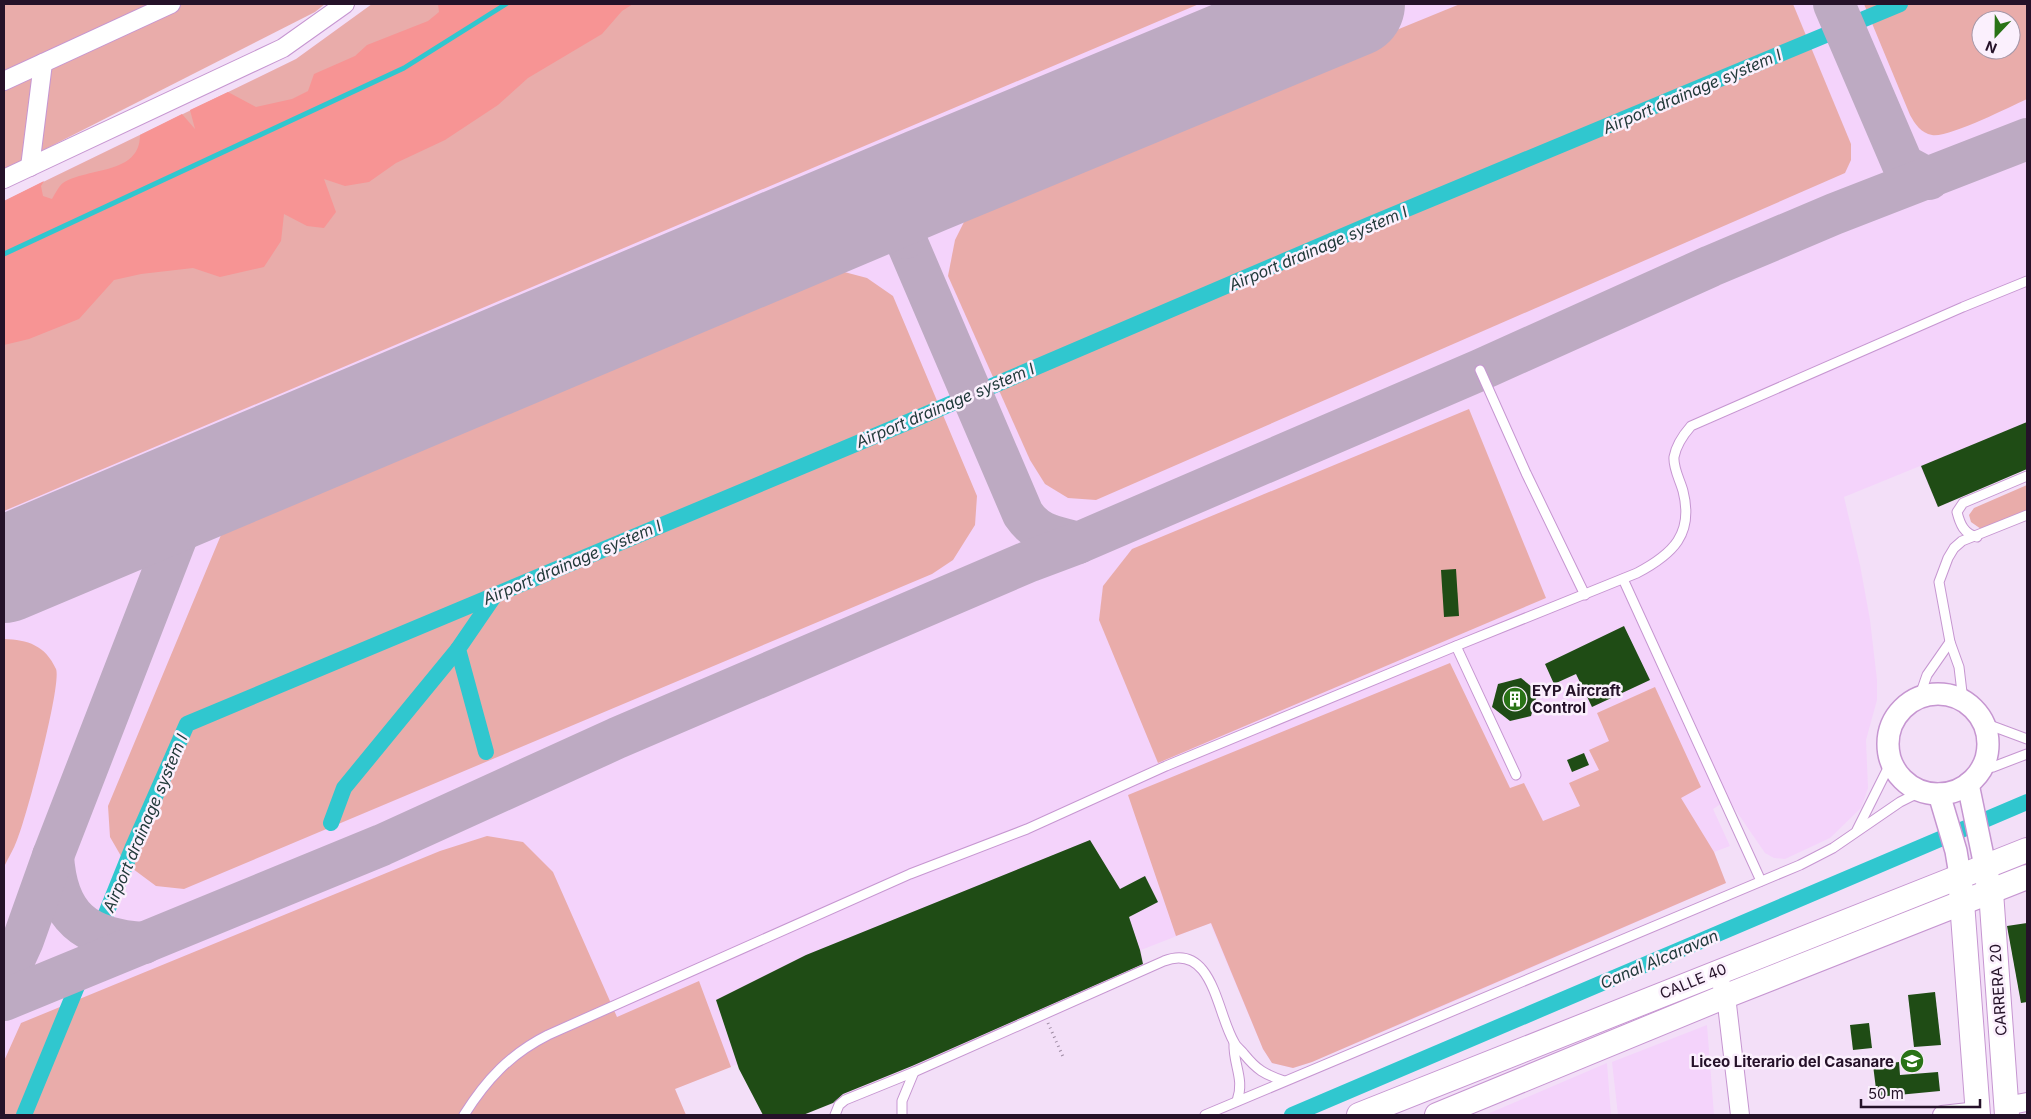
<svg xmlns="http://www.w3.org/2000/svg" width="2031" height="1119" font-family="Inter,sans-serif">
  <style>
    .built { fill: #f4d3fb; fill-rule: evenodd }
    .green { fill: #e9acaa; fill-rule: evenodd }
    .forest { fill: #f79494 }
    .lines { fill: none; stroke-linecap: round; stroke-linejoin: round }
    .stream { stroke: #30c7cf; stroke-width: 5 }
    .canal { stroke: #30c7cf; stroke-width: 16 }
    .taxiway { stroke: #bdaac2; stroke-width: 42 }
    .runway { stroke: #bdaac2; stroke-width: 106 }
    .building { fill: #1f4c15 }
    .service-casing { stroke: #c696d1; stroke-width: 11 }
    .minor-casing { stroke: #c696d1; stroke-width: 20 }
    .tertiary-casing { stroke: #c696d1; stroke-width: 24 }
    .secondary-casing { stroke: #c696d1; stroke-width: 26 }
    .path { stroke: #9d8aa2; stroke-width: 3; stroke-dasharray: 1 4; stroke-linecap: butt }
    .service { stroke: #fff; stroke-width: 9 }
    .minor { stroke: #fff; stroke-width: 18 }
    .tertiary { stroke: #fff; stroke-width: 21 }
    .secondary { stroke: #fff; stroke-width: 24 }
    .labels { text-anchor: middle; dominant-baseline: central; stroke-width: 5; stroke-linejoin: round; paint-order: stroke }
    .poi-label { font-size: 15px; font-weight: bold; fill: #251229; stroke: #fbf0fd; text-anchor: start }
    .street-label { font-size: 15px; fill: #251229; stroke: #fbf0fd }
    .water-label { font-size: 16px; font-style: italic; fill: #223a3b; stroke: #fbf0fd }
  </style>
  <rect width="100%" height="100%" fill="#f3dff8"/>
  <!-- built -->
  <g class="built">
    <path d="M 372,4 L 2027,4 L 2027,469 L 1938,507 L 1920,466 L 1844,497 L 1860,565 L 1870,620 L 1877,680 L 1877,700 L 1866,740 L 1868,788 L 1865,797 L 1861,808 L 1830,838 L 1785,859 L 1774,858 L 1765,853 L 1728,799 L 1713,809 L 1730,846 L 1714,852 L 1726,883 L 1439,1008 L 1312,1062 L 1293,1068 L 1272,1063 L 1263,1049 L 1210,923 L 1141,950 L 1144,967 L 925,1065 L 803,1115 L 763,1115 L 737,1064 L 675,1089 L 686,1115 L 4,1115 L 4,201 L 296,59 ZM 1981,20 L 2011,20 L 2011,50 L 1981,50 Z"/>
    <path d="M 1707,1025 L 1714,1115 L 1618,1115 L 1612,1062 Z"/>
    <path d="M 1607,1063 L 1611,1115 L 1485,1115 Z"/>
  </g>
  <!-- green -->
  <g class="green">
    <path d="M 4,4 L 325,4 L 315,12 L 4,170 Z"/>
    <path d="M 372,4 L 1199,4 L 4,511 L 4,201 L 296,59 Z"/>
    <path d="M 1460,4 L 1793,4 L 1851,144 L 1851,160 L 1845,173 L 1096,500 L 1068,498 L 1045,484 L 1030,460 L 948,276 L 955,240 L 965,220 L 986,198 Z"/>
    <path d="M 1864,4 L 2027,4 L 2027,99 C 2009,107 1949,138 1932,135 C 1921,133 1915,124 1910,115 ZM 1981,20 L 2011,20 L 2011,50 L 1981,50 Z"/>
    <path d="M 833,269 L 867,278 L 893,296 L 977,496 L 975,525 L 953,560 L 932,574 L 184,889 L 156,886 L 125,863 L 110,837 L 108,806 L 221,535 L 233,525 L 372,470 L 800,281 Z"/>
    <path d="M 1469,409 L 1546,598 L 1158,763 L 1099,620 L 1103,586 L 1132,549 Z"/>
    <path d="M 2027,485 L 2027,514 L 2018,514 L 1981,529 L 1971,522 L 1969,515 L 1974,508 Z"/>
    <path d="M 4,639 C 28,640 45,645 56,669 C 62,684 26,819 17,840 C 14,849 8,858 4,867 Z"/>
    <path d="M 1450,663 L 1510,788 L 1524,783 L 1543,821 L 1580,806 L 1569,783 L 1599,770 L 1589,750 L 1609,741 L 1597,713 L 1655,687 L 1701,787 L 1681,798 L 1714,852 L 1726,883 L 1312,1062 L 1293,1068 L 1272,1063 L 1263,1049 L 1211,923 L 1176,936 L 1128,795 Z"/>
    <path d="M 487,836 L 523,842 L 553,872 L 617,1017 L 699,981 L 731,1067 L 675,1089 L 686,1115 L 4,1115 L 4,1061 L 21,1023 L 440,851 Z"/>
  </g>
  <!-- forest -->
  <path class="forest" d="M 438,4 L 633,4 L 622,11 L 602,34 L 528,78 L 498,105 L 445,140 L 396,163 L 369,182 L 345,186 L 324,179 L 336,212 L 324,228 L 307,226 L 284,214 L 281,241 L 264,267 L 220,277 L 193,268 L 141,274 L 114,280 L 79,319 L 29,339 L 4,345 L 4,201 L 44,181 L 41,186 L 43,196 L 52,199 C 55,194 59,186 63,183 C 88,167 140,175 140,135 L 182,114 L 195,129 L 190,110 L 228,92 L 256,107 L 292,99 L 308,91 L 314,74 L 355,56 L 367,45 L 428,21 L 439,12 Z"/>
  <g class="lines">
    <!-- stream -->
    <path class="stream" d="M 4,254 L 404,68 L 506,4"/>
    <!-- canal -->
    <g class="canal">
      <path d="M 486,752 L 458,649 L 495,595"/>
      <path d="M 331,823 L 344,788 L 458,649"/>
      <path d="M 103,921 L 132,849 L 187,724 L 908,422 L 1366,226 L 1900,4"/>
      <path d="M 87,961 L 92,947"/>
      <path d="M 24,1115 L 80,979"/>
      <path d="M 1292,1115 L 2027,802"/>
    </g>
    <!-- taxiway -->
    <g class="taxiway">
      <path d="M 1834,4 L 1903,165 L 1929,179"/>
      <path d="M 926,181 C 912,198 902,215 905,238 L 1023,514 C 1038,536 1054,536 1078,543"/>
      <path d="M 848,214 C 876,214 886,219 905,238"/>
      <path d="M 53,856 C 57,917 85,939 144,943"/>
      <path d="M 4,982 L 23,940 L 53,856 L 186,513 L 206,484"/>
      <path d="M 4,1000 L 382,845 L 617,738 L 1030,561 L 1078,543 L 1480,370 L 1711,266 L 1834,214 L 2027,139"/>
    </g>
    <!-- runway -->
    <path class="runway" d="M 4,570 L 926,181 L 1352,4"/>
  </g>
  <!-- building -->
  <g class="building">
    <path d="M 2027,422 L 2027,469 L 1938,507 L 1921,466 Z"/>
    <path d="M 1456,569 L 1459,616 L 1444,617 L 1441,570 Z"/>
    <path d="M 1624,626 L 1650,680 L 1592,707 L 1576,674 L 1554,684 L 1545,664 Z"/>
    <path d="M 1521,678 L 1538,692 L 1531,716 L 1510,721 L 1492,707 L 1498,684 Z"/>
    <path d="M 1584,753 L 1589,765 L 1572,772 L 1567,760 Z"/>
    <path d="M 1090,840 L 1120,889 L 1145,876 L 1158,902 L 1129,917 L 1140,950 L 1143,964 L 912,1066 L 843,1094 L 833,1103 L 803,1115 L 763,1115 L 739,1069 L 716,1000 L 806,955 Z"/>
    <path d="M 2027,923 L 2027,1002 L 2021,1003 L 2007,926 Z"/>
    <path d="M 1935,992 L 1941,1045 L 1914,1047 L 1908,995 Z"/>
    <path d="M 1869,1023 L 1872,1048 L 1853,1050 L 1850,1025 Z"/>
    <path d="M 1899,1062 L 1900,1075 L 1938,1072 L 1940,1091 L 1877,1097 L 1873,1065 Z"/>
  </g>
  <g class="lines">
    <!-- service casing -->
    <g class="service-casing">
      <g id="service">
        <path d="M 1480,370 L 1526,473 L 1585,595"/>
        <path d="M 1977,537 C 1964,534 1960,524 1957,512 L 1963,503 L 2027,476"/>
        <path d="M 1623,579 L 1761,881"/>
        <path d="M 1456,646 L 1516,775"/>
        <path d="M 1919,698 L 1927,675 L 1950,642"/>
        <path d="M 1963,701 L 1959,667 L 1950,642 L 1939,582 L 1948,558 L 1954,548 L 1962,541 L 2027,515"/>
        <path d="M 1984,723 L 2027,739"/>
        <path d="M 1982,769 L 1993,767 L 2027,754"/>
        <path d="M 1857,830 L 1891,762"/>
        <path d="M 1234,1043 C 1233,1065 1245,1079 1237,1101"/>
        <path d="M 464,1115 C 486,1080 510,1054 548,1035 L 910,874 L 1027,829 L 1166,766 L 1456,646 L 1637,573 C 1673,554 1694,534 1683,491 C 1680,480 1673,468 1674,457 C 1676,446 1684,434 1691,426 L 1963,307 L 2027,281"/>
        <path d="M 835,1115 L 839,1105 L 845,1100 L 914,1072 L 1164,961 C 1213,942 1217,1014 1234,1042 C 1236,1047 1241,1050 1244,1054 C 1257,1070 1264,1074 1284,1081"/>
        <path d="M 902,1115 L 902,1101 L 914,1072"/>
        <path d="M 1205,1115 L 1800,865 L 1833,848 L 1900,802 L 1922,791"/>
      </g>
    </g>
    <!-- minor casing -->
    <g class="minor-casing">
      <g id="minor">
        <path d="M 4,81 L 171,4"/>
        <path d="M 30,167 L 43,63"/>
        <path d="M 4,179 L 283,48 L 345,4"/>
        <path d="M 1722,986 L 1726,996 L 1740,1115"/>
        <path d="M 2006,1106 L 2027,1102"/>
        <path d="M 1942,1115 L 1978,1111"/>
      </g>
    </g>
    <!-- tertiary casing -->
    <g class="tertiary-casing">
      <g id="tertiary">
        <circle cx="1938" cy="744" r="50"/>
        <path d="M 1968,784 L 1985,866"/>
        <path d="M 1939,794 L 1956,851 L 1960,875"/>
      </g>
    </g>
    <!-- secondary casing -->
    <g class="secondary-casing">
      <g id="secondary">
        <path d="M 1987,878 L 1991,892 L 2007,1115"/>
        <path d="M 1961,889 L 1978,1115"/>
        <path d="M 1359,1115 L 2027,850"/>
        <path d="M 1437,1115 L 1726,996 L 2027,877"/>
      </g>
    </g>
    <!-- path -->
    <path class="path" d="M 1048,1023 L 1064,1059"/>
    <!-- service -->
    <use href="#service" class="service"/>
    <!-- minor -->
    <use href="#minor" class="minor"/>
    <!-- tertiary -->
    <use href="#tertiary" class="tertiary"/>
    <!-- secondary -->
    <use href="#secondary" class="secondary"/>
  </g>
  <!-- icons -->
  <defs>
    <g id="building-disc" transform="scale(1.25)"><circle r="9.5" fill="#297316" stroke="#fbf0fd"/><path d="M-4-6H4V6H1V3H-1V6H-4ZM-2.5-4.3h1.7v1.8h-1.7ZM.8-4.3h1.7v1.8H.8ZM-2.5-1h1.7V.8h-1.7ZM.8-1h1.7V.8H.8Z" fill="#fff"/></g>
    <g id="school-disc" transform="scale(1.25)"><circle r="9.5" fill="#297316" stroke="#fbf0fd"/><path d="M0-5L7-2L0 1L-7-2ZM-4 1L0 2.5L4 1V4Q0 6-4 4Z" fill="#fff"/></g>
  </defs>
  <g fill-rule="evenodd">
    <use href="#building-disc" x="1515" y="699"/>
    <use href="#school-disc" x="1912" y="1061"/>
  </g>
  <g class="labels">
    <!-- poi labels -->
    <g class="poi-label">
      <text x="1532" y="690">EYP Aircraft<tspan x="1532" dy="17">Control</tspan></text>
      <text x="1894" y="1061" text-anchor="end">Liceo Literario del Casanare</text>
    </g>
    <!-- street labels -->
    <g class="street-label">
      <text transform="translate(1693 981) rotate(-22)">CALLE 40</text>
      <text transform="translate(1998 990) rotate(-94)">CARRERA 20</text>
    </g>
    <!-- water labels -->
    <g class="water-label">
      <text transform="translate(1692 91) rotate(-23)">Airport drainage system I</text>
      <text transform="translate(1318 248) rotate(-23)">Airport drainage system I</text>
      <text transform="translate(945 405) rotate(-23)">Airport drainage system I</text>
      <text transform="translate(572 562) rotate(-23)">Airport drainage system I</text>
      <text transform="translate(145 823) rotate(-67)">Airport drainage system I</text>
      <text transform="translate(1659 959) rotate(-23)">Canal Alcaravan</text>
    </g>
  </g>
  <!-- border -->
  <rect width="2031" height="1119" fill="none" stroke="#251229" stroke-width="10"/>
  <!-- north arrow -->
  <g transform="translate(1996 35) rotate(202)"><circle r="24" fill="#fbf0fd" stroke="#a597a8"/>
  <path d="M0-4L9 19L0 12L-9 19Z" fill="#297316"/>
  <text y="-8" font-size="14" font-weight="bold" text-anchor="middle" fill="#251229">N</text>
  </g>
  <!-- scale -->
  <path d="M1861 1099v8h119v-8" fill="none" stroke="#251229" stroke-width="2.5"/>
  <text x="1868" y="1099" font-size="15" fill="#251229" stroke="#fbf0fd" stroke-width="4" paint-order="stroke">50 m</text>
</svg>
